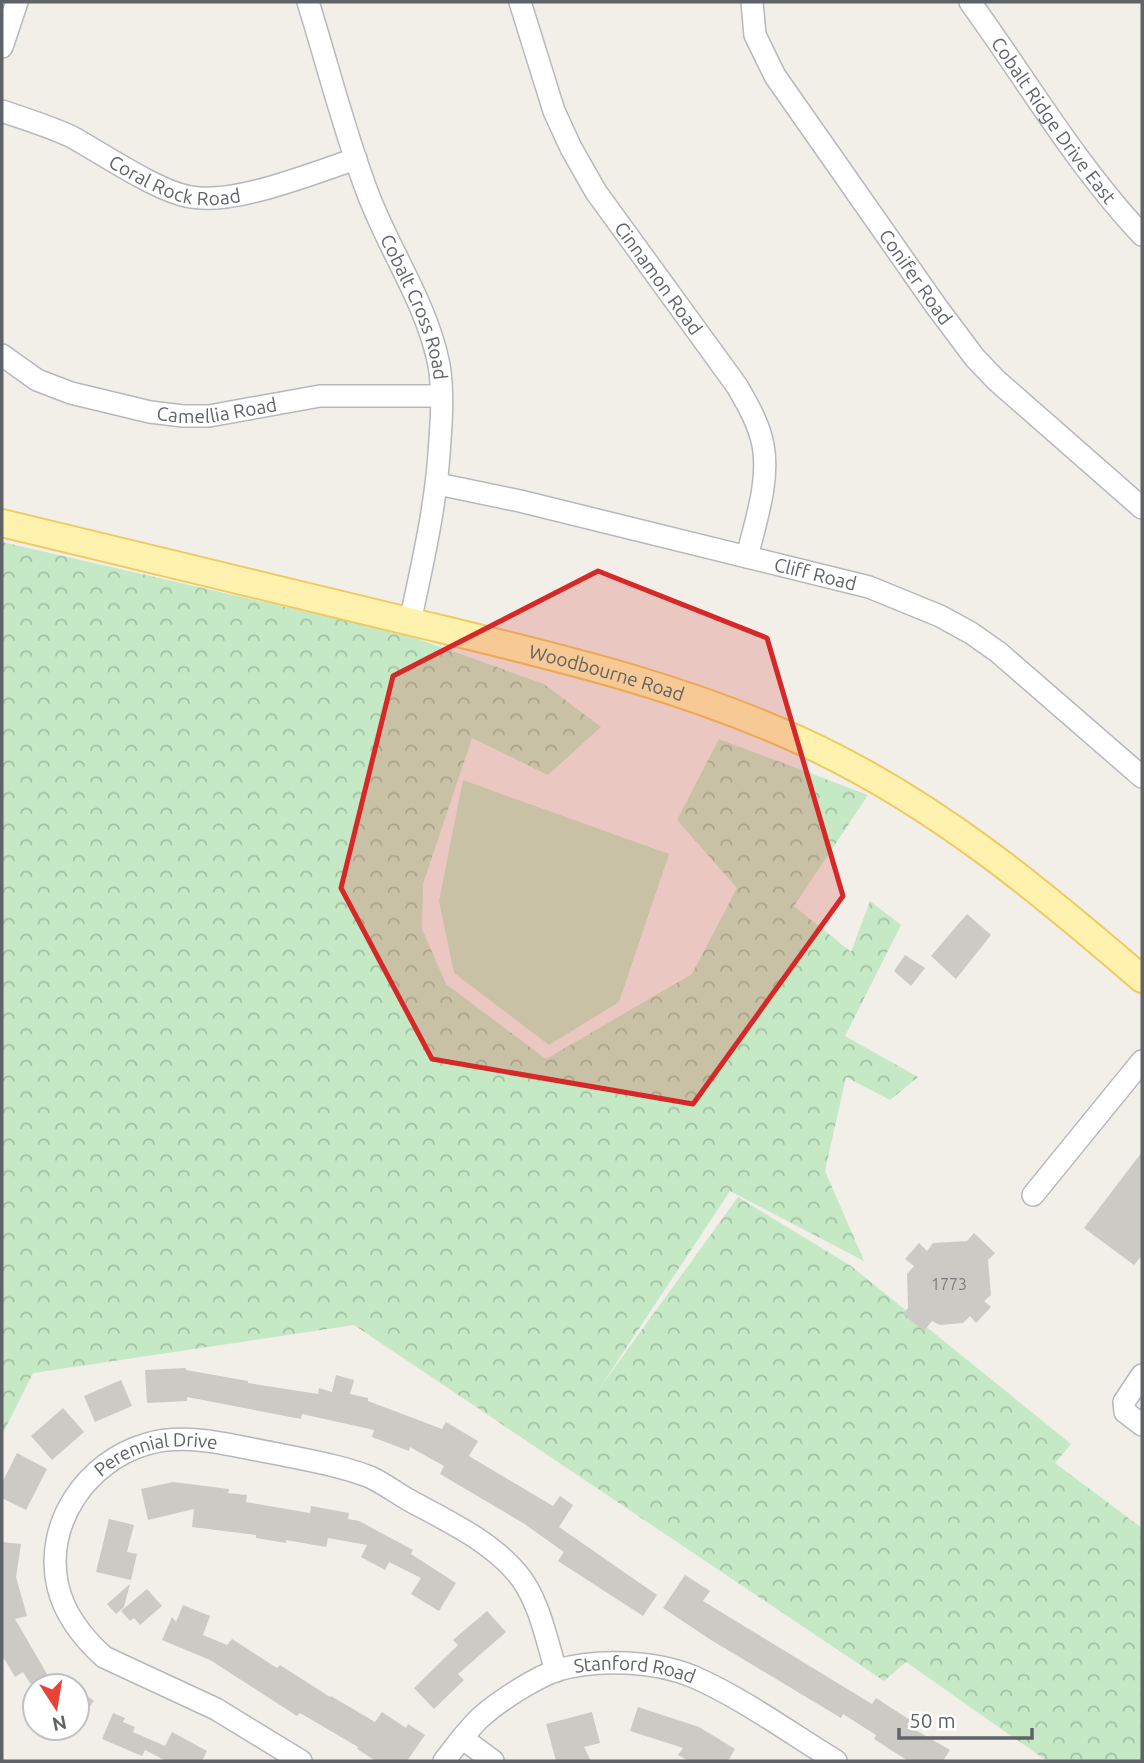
<svg xmlns="http://www.w3.org/2000/svg" width="1144" height="1763" font-family="Ubuntu,sans-serif">
  <style>
    .grass { fill: #c5e8c5 }
    .forest { fill: url(#forest-crowns) }
    .building { fill: #cccac5 }
    .lines { fill: none; stroke-linecap: round; stroke-linejoin: round }
    .minor-casing { stroke: #b5b8bc; stroke-width: 24 }
    .major-casing { stroke: #f2c960; stroke-width: 30 }
    .minor { stroke: #fff; stroke-width: 21 }
    .major { stroke: #fff2af; stroke-width: 26 }
    .marked { fill: #d62828; fill-opacity: 0.2; stroke: #d62828; stroke-width: 5; stroke-linejoin: round }
    .labels { text-anchor: middle; dominant-baseline: central; stroke-width: 6; stroke-linejoin: round; paint-order: stroke }
    .number-label { font-size: 16px; fill: #7a7d7f }
    .street-label { font-size: 19px; fill: #5f6368; stroke: #fff }
  </style>
  <defs>
    <pattern id="forest-crowns" width="20" height="18" patternUnits="userSpaceOnUse" patternTransform="scale(1.75)"><rect width="20" height="18" fill="#c5e8c5"/><path d="M2 6a3 3 0 1 1 6 0M12 15a3 3 0 1 1 6 0" fill="none" stroke="#a3c0a4"/></pattern>
  </defs>
  <rect width="100%" height="100%" fill="#f1efe8"/>
  <!-- grass -->
  <path class="grass" d="M 463,780 L 669,854 L 619,1002 L 549,1045 L 454,973 L 439,901 Z"/>
  <!-- forest -->
  <path class="forest" d="M 2,542 L 404,634 L 544,684 L 601,727 L 548,775 L 472,738 L 423,884 L 422,929 L 446,984 L 546,1059 L 692,974 L 737,888 L 677,820 L 719,739 L 868,795 L 794,906 L 851,952 L 870,901 L 901,925 L 845,1036 L 918,1077 L 890,1100 L 846,1077 L 825,1171 L 864,1261 L 730,1191 L 599,1389 L 738,1197 L 851,1266 L 1071,1444 L 1055,1463 L 1142,1528 L 1142,1761 L 1047,1761 L 906,1662 L 884,1681 L 354,1325 L 33,1373 L 2,1435 Z"/>
  <!-- building -->
  <g class="building">
    <path d="M 967,914 L 991,935 L 956,979 L 931,956 Z"/>
    <path d="M 905,955 L 925,968 L 911,986 L 894,971 Z"/>
    <path d="M 1142,1152 L 1142,1255 L 1134,1265 L 1084,1228 Z"/>
    <path d="M 974,1233 L 995,1253 L 988,1260 L 991,1295 L 984,1301 L 991,1307 L 976,1323 L 970,1316 L 963,1323 L 940,1325 L 932,1321 L 924,1331 L 903,1314 L 908,1308 L 907,1274 L 914,1266 L 905,1259 L 919,1243 L 927,1251 L 933,1243 L 967,1241 Z"/>
    <path d="M 186,1368 L 186,1370 L 248,1381 L 248,1383 L 318,1394 L 319,1388 L 332,1392 L 336,1375 L 354,1380 L 350,1394 L 368,1398 L 368,1401 L 442,1429 L 446,1422 L 478,1441 L 469,1456 L 553,1506 L 560,1496 L 573,1505 L 559,1527 L 657,1595 L 643,1616 L 558,1561 L 564,1552 L 523,1523 L 440,1474 L 444,1466 L 410,1447 L 409,1451 L 372,1437 L 374,1430 L 302,1414 L 301,1419 L 187,1397 L 187,1401 L 147,1403 L 145,1370 Z"/>
    <path d="M 121,1380 L 132,1406 L 95,1422 L 84,1396 Z"/>
    <path d="M 63,1408 L 84,1432 L 52,1460 L 31,1436 Z"/>
    <path d="M 17,1453 L 47,1469 L 26,1510 L 2,1498 L 2,1483 Z"/>
    <path d="M 173,1482 L 229,1489 L 228,1493 L 247,1495 L 246,1502 L 310,1513 L 311,1506 L 349,1513 L 348,1519 L 359,1521 L 413,1550 L 411,1554 L 456,1583 L 439,1611 L 411,1594 L 421,1578 L 389,1562 L 385,1570 L 361,1557 L 367,1545 L 328,1538 L 326,1547 L 286,1540 L 286,1543 L 256,1538 L 256,1535 L 192,1527 L 194,1509 L 148,1520 L 141,1489 Z"/>
    <path d="M 109,1519 L 134,1525 L 127,1552 L 137,1554 L 131,1580 L 96,1572 Z"/>
    <path d="M 2,1542 L 21,1544 L 16,1577 L 27,1616 L 15,1619 L 54,1686 L 32,1686 L 23,1672 L 15,1677 L 2,1655 Z"/>
    <path d="M 685,1575 L 710,1591 L 703,1601 L 872,1704 L 876,1698 L 910,1720 L 907,1725 L 950,1750 L 943,1761 L 908,1761 L 874,1739 L 876,1735 L 843,1714 L 841,1718 L 711,1640 L 663,1608 Z"/>
    <path d="M 130,1584 L 124,1607 L 116,1614 L 107,1604 Z"/>
    <path d="M 147,1589 L 162,1606 L 140,1625 L 134,1618 L 130,1621 L 121,1611 Z"/>
    <path d="M 183,1605 L 210,1616 L 203,1635 L 227,1645 L 232,1639 L 277,1668 L 280,1665 L 330,1697 L 331,1696 L 375,1722 L 382,1712 L 406,1728 L 408,1724 L 425,1735 L 407,1761 L 376,1761 L 357,1749 L 358,1747 L 300,1713 L 297,1716 L 210,1660 L 162,1640 L 172,1617 L 176,1622 Z"/>
    <path d="M 487,1611 L 506,1632 L 458,1674 L 464,1680 L 434,1709 L 414,1688 L 458,1645 L 453,1640 Z"/>
    <path d="M 77,1688 L 94,1701 L 77,1723 Z"/>
    <path d="M 638,1707 L 699,1727 L 735,1749 L 728,1761 L 689,1761 L 678,1755 L 683,1748 L 630,1731 Z"/>
    <path d="M 592,1712 L 600,1743 L 584,1747 L 591,1761 L 556,1761 L 546,1724 Z"/>
    <path d="M 113,1713 L 125,1718 L 123,1722 L 135,1727 L 133,1732 L 165,1746 L 172,1732 L 207,1751 L 202,1761 L 166,1761 L 145,1750 L 142,1756 L 102,1739 Z"/>
  </g>
  <g class="lines">
    <!-- minor casing -->
    <g class="minor-casing">
      <g id="minor">
        <path id="s1" d="M 308,2 C 328,66 344,131 368,194 C 390,252 427,304 439,365 C 443,389 442,415 440,439 C 437,502 423,561 410,622"/>
        <path id="s2" d="M 520,2 L 554,111 L 571,148 L 596,192 L 737,386 C 748,405 759,424 763,445 C 770,481 755,523 747,557"/>
        <path id="s3" d="M 752,2 L 755,35 L 775,76 L 936,306 L 975,358 L 996,380 L 1142,508"/>
        <path id="s4" d="M 970,2 C 1026,79 1076,165 1142,235"/>
        <path d="M 2,47 L 17,2"/>
        <path id="s5" d="M 2,111 C 25,119 49,126 72,137 C 103,154 158,192 191,197 C 236,205 312,173 356,159"/>
        <path id="s6" d="M 2,355 L 37,380 L 71,393 L 150,412 L 183,416 L 209,416 L 320,396 L 441,396"/>
        <path id="s7" d="M 438,484 L 520,501 L 869,587 L 940,616 L 971,633 L 998,652 L 1142,777"/>
        <path d="M 1033,1195 L 1142,1061"/>
        <path d="M 1142,1375 L 1124,1402 L 1125,1412 L 1142,1425"/>
        <path d="M 462,1738 L 493,1761"/>
        <path id="s8" d="M 301,1761 L 216,1709 L 104,1657 C 83,1638 65,1616 58,1587 C 43,1524 87,1461 147,1444 C 187,1432 233,1446 273,1453 C 306,1460 339,1465 370,1477 C 383,1483 395,1492 407,1499 C 445,1520 488,1539 517,1573 C 539,1599 546,1638 556,1671"/>
        <path id="s9" d="M 444,1761 C 456,1746 467,1730 481,1717 C 499,1701 536,1677 558,1670 C 598,1658 656,1661 694,1677 C 744,1699 790,1733 836,1761"/>
      </g>
    </g>
    <!-- major casing -->
    <g class="major-casing">
      <g id="major">
        <path id="s10" d="M 2,523 C 140,556 278,590 416,623 C 553,656 689,687 816,748 C 939,807 1040,891 1142,979"/>
      </g>
    </g>
    <!-- minor -->
    <use href="#minor" class="minor"/>
    <!-- major -->
    <use href="#major" class="major"/>
  </g>
  <!-- marked area -->
  <path class="marked" d="M 598,571 L 767,638 L 843,896 L 693,1104 L 432,1059 L 341,888 L 393,676 Z"/>
  <g class="labels">
    <!-- number labels -->
    <g class="number-label">
      <text x="949" y="1284">1773</text>
    </g>
    <!-- street labels -->
    <g class="street-label">
      <text stroke="none"><textPath href="#s4" startOffset="145">Cobalt Ridge Drive East</textPath></text>
      <text stroke="none"><textPath href="#s5" startOffset="189">Coral Rock Road</textPath></text>
      <text stroke="none"><textPath href="#s3" startOffset="324">Conifer Road</textPath></text>
      <text stroke="none"><textPath href="#s2" startOffset="312">Cinnamon Road</textPath></text>
      <text stroke="none"><textPath href="#s1" startOffset="324">Cobalt Cross Road</textPath></text>
      <text stroke="none"><textPath href="#s6" startOffset="228">Camellia Road</textPath></text>
      <text stroke="none"><textPath href="#s7" startOffset="388">Cliff Road</textPath></text>
      <text stroke="none"><textPath href="#s10" startOffset="623">Woodbourne Road</textPath></text>
      <text stroke="none"><textPath href="#s8" startOffset="500">Perennial Drive</textPath></text>
      <text stroke="none"><textPath href="#s9" startOffset="226">Stanford Road</textPath></text>
    </g>
  </g>
  <!-- border -->
  <rect width="1144" height="1763" fill="none" stroke="#5f6368" stroke-width="7"/>
  <!-- north arrow -->
  <g transform="translate(56 1707) rotate(168)"><circle r="33" fill="#ffffff" stroke="#bfc1c3" stroke-width="2"/>
  <path d="M0-5L12 26L0 18L-12 26Z" fill="#ea4335"/>
  <text y="-10" font-size="19" font-weight="bold" text-anchor="middle" fill="#5f6368">N</text>
  </g>
  <!-- scale -->
  <path d="M899 1728v10h133v-10" fill="none" stroke="#5f6368" stroke-width="3.5"/>
  <text x="909" y="1728" font-size="21" fill="#5f6368" stroke="#ffffff" stroke-width="5" paint-order="stroke">50 m</text>
</svg>
